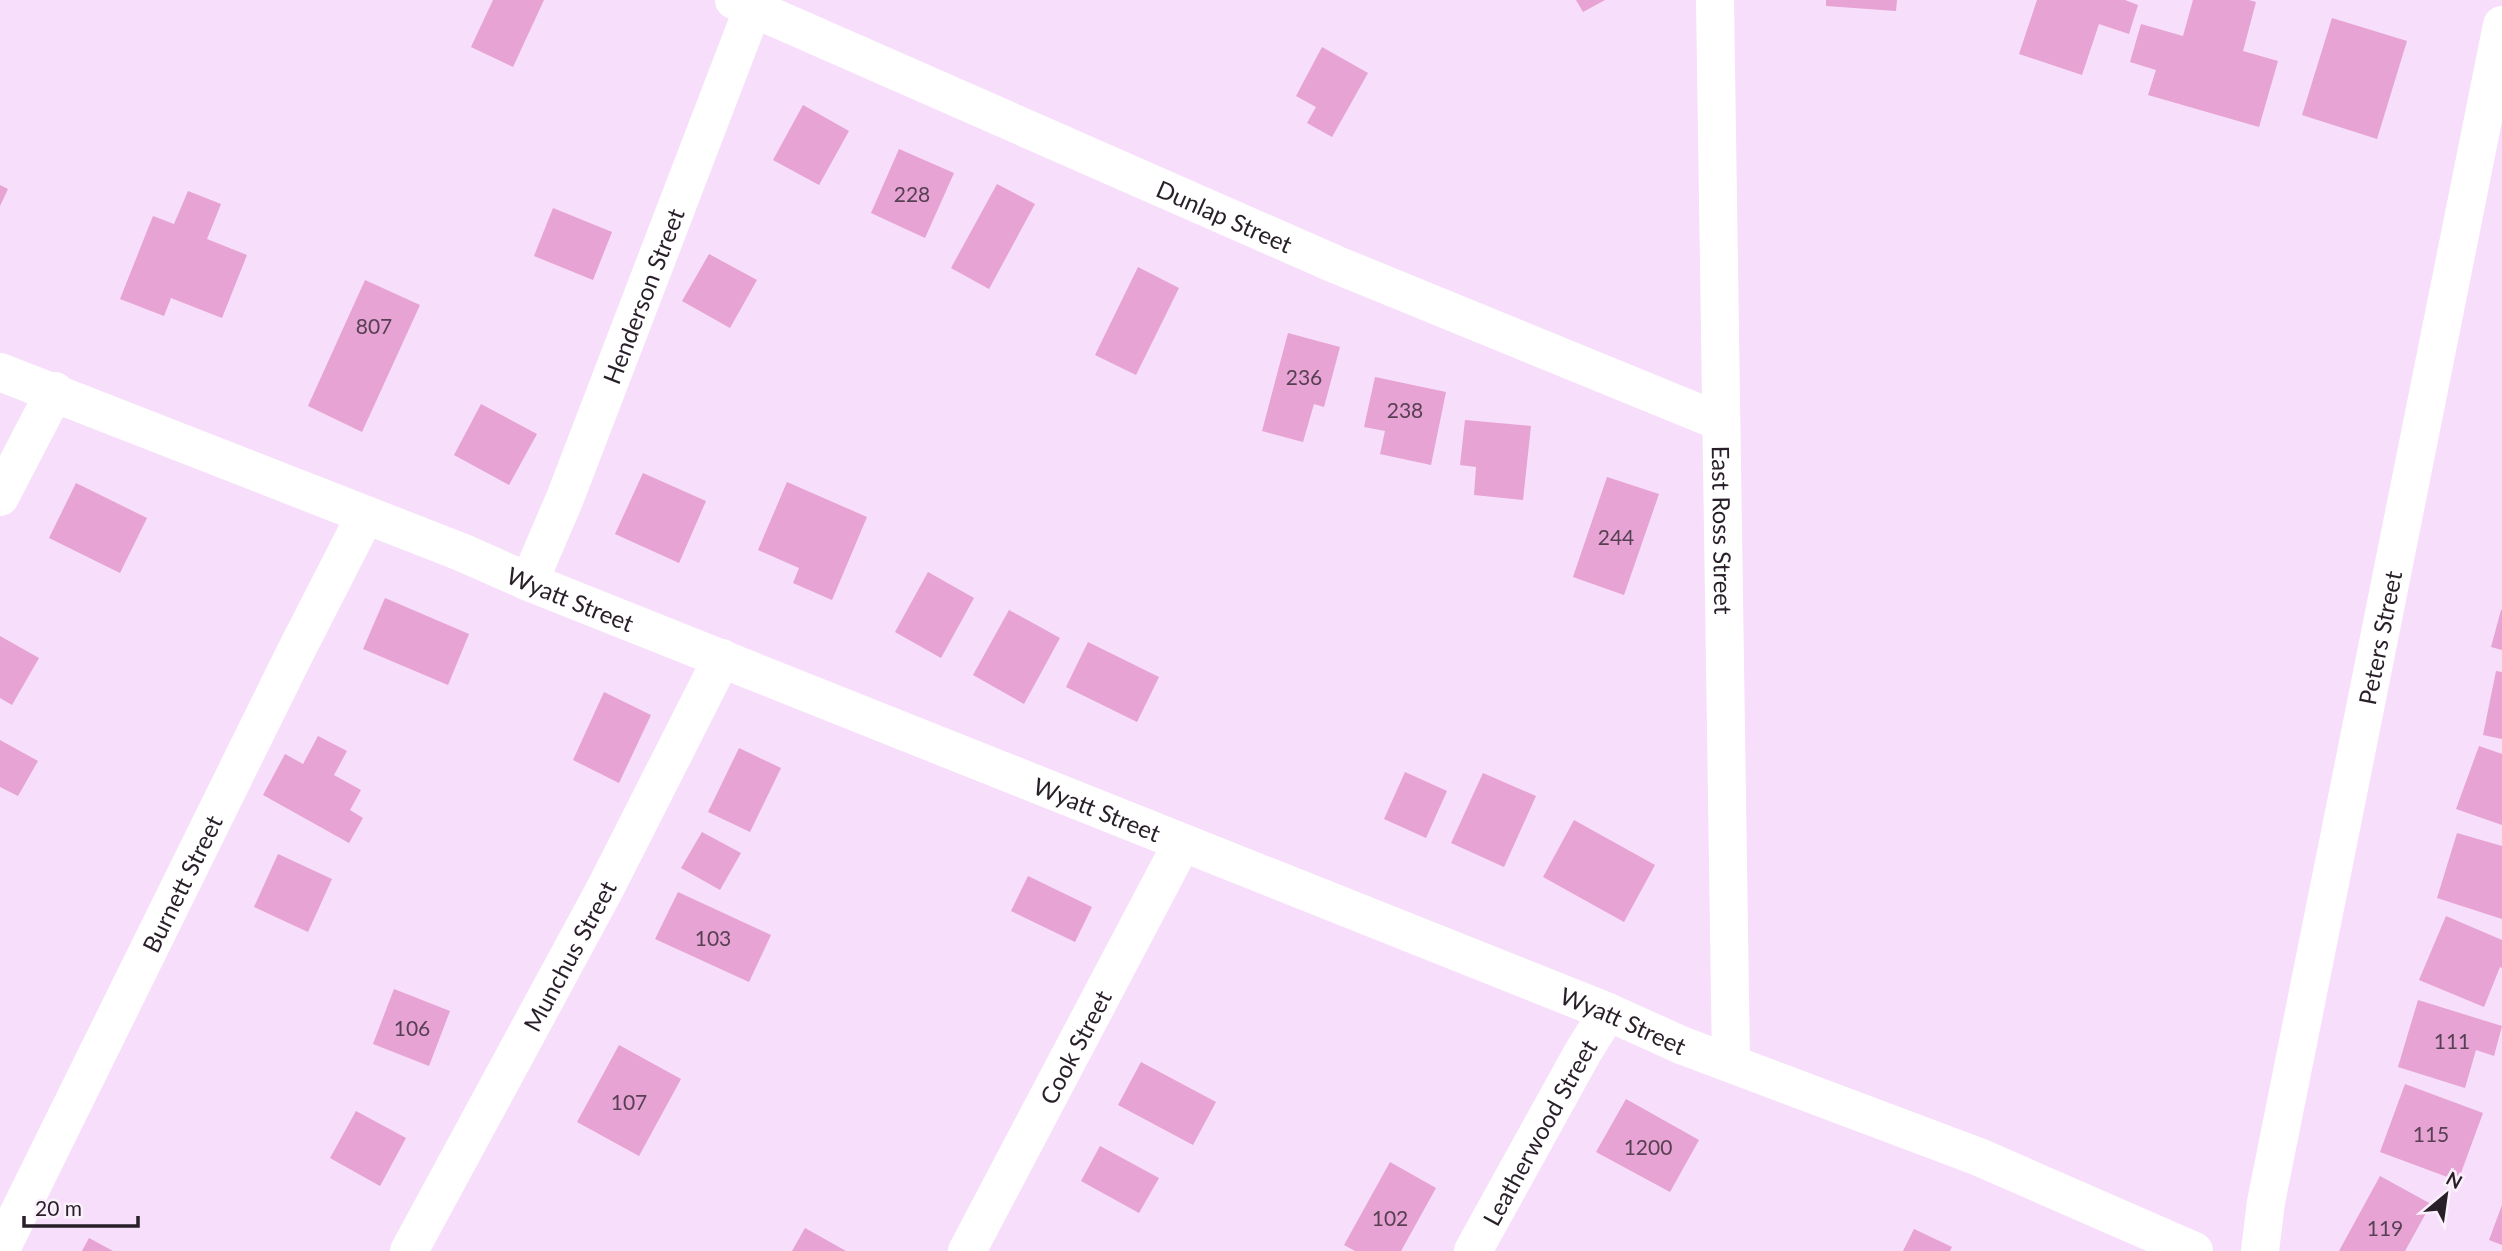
<svg xmlns="http://www.w3.org/2000/svg" width="2502" height="1251" font-family="Lato,sans-serif">
  <style>
    .building { fill: #e6a3d4 }
    .lines { fill: none; stroke-linecap: round; stroke-linejoin: round }
    .minor { stroke: #fff; stroke-width: 38 }
    .tertiary { stroke: #fff; stroke-width: 38 }
    .labels { text-anchor: middle; dominant-baseline: central; stroke-width: 7; stroke-linejoin: round; paint-order: stroke }
    .number-label { font-size: 21px; fill: #584054 }
    .street-label { font-size: 24px; fill: #281f29; stroke: #fbf1fc }
  </style>
  <rect width="100%" height="100%" fill="#f7defa"/>
  <!-- building -->
  <g class="building">
    <path d="M 493,0 L 544,0 L 513,67 L 471,47 Z"/>
    <path d="M 1576,0 L 1605,0 L 1583,12 Z"/>
    <path d="M 1826,0 L 1897,0 L 1896,11 L 1826,6 Z"/>
    <path d="M 2037,0 L 2125,0 L 2138,5 L 2129,34 L 2099,24 L 2082,75 L 2019,54 Z"/>
    <path d="M 2193,0 L 2249,0 L 2256,2 L 2243,51 L 2278,61 L 2259,127 L 2148,95 L 2156,70 L 2130,62 L 2141,24 L 2183,36 Z"/>
    <path d="M 2332,18 L 2407,41 L 2377,139 L 2302,115 Z"/>
    <path d="M 1322,47 L 1368,73 L 1332,137 L 1307,123 L 1316,107 L 1296,96 Z"/>
    <path d="M 803,105 L 849,131 L 819,185 L 773,160 Z"/>
    <path d="M 899,149 L 954,173 L 925,238 L 871,213 Z"/>
    <path d="M 997,184 L 1035,204 L 989,289 L 951,268 Z"/>
    <path d="M 0,185 L 8,189 L 0,206 Z"/>
    <path d="M 188,191 L 221,204 L 207,239 L 247,255 L 222,318 L 171,298 L 164,316 L 120,299 L 153,216 L 174,224 Z"/>
    <path d="M 553,208 L 612,232 L 593,280 L 534,256 Z"/>
    <path d="M 709,254 L 757,280 L 730,328 L 682,301 Z"/>
    <path d="M 1138,267 L 1179,288 L 1136,375 L 1095,355 Z"/>
    <path d="M 365,280 L 420,305 L 362,432 L 308,406 Z"/>
    <path d="M 1288,333 L 1340,347 L 1324,407 L 1314,404 L 1303,442 L 1262,431 Z"/>
    <path d="M 1375,377 L 1446,392 L 1431,465 L 1380,454 L 1385,431 L 1364,427 Z"/>
    <path d="M 481,404 L 537,434 L 509,485 L 454,455 Z"/>
    <path d="M 1465,420 L 1531,426 L 1523,500 L 1474,495 L 1476,467 L 1460,465 Z"/>
    <path d="M 643,473 L 706,501 L 679,563 L 615,534 Z"/>
    <path d="M 1607,477 L 1659,494 L 1624,595 L 1573,577 Z"/>
    <path d="M 787,482 L 867,517 L 832,600 L 793,583 L 799,568 L 758,550 Z"/>
    <path d="M 76,483 L 147,518 L 120,573 L 49,538 Z"/>
    <path d="M 928,572 L 974,598 L 941,658 L 895,632 Z"/>
    <path d="M 385,598 L 469,634 L 448,685 L 363,649 Z"/>
    <path d="M 1009,610 L 1060,638 L 1024,704 L 973,675 Z"/>
    <path d="M 2501,610 L 2502,610 L 2502,650 L 2491,647 Z"/>
    <path d="M 0,636 L 39,658 L 12,705 L 0,698 Z"/>
    <path d="M 1088,642 L 1159,677 L 1137,722 L 1066,687 Z"/>
    <path d="M 2496,671 L 2502,672 L 2502,739 L 2483,735 Z"/>
    <path d="M 604,692 L 651,715 L 619,783 L 573,760 Z"/>
    <path d="M 318,736 L 347,751 L 334,775 L 361,790 L 350,810 L 363,818 L 349,843 L 263,795 L 285,754 L 303,764 Z"/>
    <path d="M 0,740 L 38,761 L 18,796 L 0,787 Z"/>
    <path d="M 2479,746 L 2502,754 L 2502,825 L 2456,809 Z"/>
    <path d="M 739,748 L 781,768 L 750,832 L 708,812 Z"/>
    <path d="M 1405,772 L 1447,791 L 1426,838 L 1384,819 Z"/>
    <path d="M 1483,773 L 1536,796 L 1504,867 L 1451,843 Z"/>
    <path d="M 1574,820 L 1655,865 L 1624,922 L 1543,877 Z"/>
    <path d="M 702,832 L 741,853 L 720,890 L 681,868 Z"/>
    <path d="M 2457,833 L 2502,846 L 2502,919 L 2437,898 Z"/>
    <path d="M 278,854 L 332,879 L 308,932 L 254,907 Z"/>
    <path d="M 1028,876 L 1092,907 L 1075,942 L 1011,911 Z"/>
    <path d="M 678,892 L 771,935 L 749,982 L 655,939 Z"/>
    <path d="M 2446,916 L 2502,940 L 2502,968 L 2500,967 L 2484,1007 L 2419,980 Z"/>
    <path d="M 394,989 L 450,1011 L 429,1066 L 373,1044 Z"/>
    <path d="M 2418,1000 L 2502,1026 L 2494,1056 L 2476,1050 L 2465,1088 L 2398,1067 Z"/>
    <path d="M 619,1045 L 681,1079 L 639,1156 L 577,1122 Z"/>
    <path d="M 1141,1062 L 1216,1102 L 1193,1145 L 1118,1105 Z"/>
    <path d="M 2405,1084 L 2483,1113 L 2458,1181 L 2380,1152 Z"/>
    <path d="M 1626,1099 L 1699,1140 L 1670,1192 L 1596,1152 Z"/>
    <path d="M 356,1111 L 406,1138 L 380,1186 L 330,1158 Z"/>
    <path d="M 1100,1146 L 1159,1178 L 1139,1213 L 1081,1181 Z"/>
    <path d="M 1390,1162 L 1436,1188 L 1401,1251 L 1355,1251 L 1344,1245 Z"/>
    <path d="M 2380,1176 L 2431,1204 L 2405,1251 L 2339,1251 Z"/>
    <path d="M 2502,1205 L 2502,1245 L 2489,1240 Z"/>
    <path d="M 805,1228 L 846,1251 L 792,1251 Z"/>
    <path d="M 1914,1229 L 1952,1247 L 1950,1251 L 1903,1251 Z"/>
    <path d="M 89,1238 L 113,1251 L 82,1251 Z"/>
  </g>
  <g class="lines">
    <!-- minor -->
    <g class="minor">
      <path id="s1" d="M 734,0 L 1337,265 L 1721,422"/>
      <path d="M 0,497 L 55,391"/>
      <path id="s2" d="M 529,582 L 565,498 L 753,8"/>
      <path id="s3" d="M 0,1251 L 295,653 L 365,516"/>
      <path id="s4" d="M 409,1251 L 606,887 L 722,658"/>
      <path id="s5" d="M 967,1251 L 1182,843"/>
      <path id="s6" d="M 1473,1251 L 1583,1052 L 1608,1012"/>
      <path id="s7" d="M 2260,1251 L 2266,1202 L 2502,25"/>
    </g>
    <!-- tertiary -->
    <g class="tertiary">
      <path id="s8" d="M 1715,0 L 1731,1062"/>
      <path id="s9" d="M 0,372 L 461,552 L 529,582 L 1608,1012 L 1681,1045 L 1979,1157 L 2194,1251"/>
    </g>
  </g>
  <g class="labels">
    <!-- number labels -->
    <g class="number-label">
      <text x="912" y="193">228</text>
      <text x="374" y="325">807</text>
      <text x="1304" y="376">236</text>
      <text x="1405" y="409">238</text>
      <text x="1616" y="536">244</text>
      <text x="713" y="937">103</text>
      <text x="412" y="1027">106</text>
      <text x="2452" y="1040">111</text>
      <text x="629" y="1101">107</text>
      <text x="2431" y="1133">115</text>
      <text x="1648" y="1146">1200</text>
      <text x="1390" y="1217">102</text>
      <text x="2385" y="1227">119</text>
    </g>
    <!-- street labels -->
    <g class="street-label">
      <text stroke="none"><textPath href="#s1" startOffset="536">Dunlap Street</textPath></text>
      <text stroke="none"><textPath href="#s2" startOffset="308">Henderson Street</textPath></text>
      <text stroke="none"><textPath href="#s8" startOffset="530">East Ross Street</textPath></text>
      <text stroke="none"><textPath href="#s9" startOffset="614">Wyatt Street</textPath></text>
      <text stroke="none"><textPath href="#s7" startOffset="625">Peters Street</textPath></text>
      <text stroke="none"><textPath href="#s9" startOffset="1181">Wyatt Street</textPath></text>
      <text stroke="none"><textPath href="#s3" startOffset="410">Burnett Street</textPath></text>
      <text stroke="none"><textPath href="#s4" startOffset="336">Munchus Street</textPath></text>
      <text stroke="none"><textPath href="#s9" startOffset="1748">Wyatt Street</textPath></text>
      <text stroke="none"><textPath href="#s5" startOffset="231">Cook Street</textPath></text>
      <text stroke="none"><textPath href="#s6" startOffset="136">Leatherwood Street</textPath></text>
    </g>
  </g>
  <!-- north arrow -->
  <g transform="translate(2446 1195) rotate(29)" stroke="#fbf1fc" stroke-width="5" paint-order="stroke">
  <path d="M0-5L12 26L0 18L-12 26Z" fill="#281f29"/>
  <text y="-10" font-size="19" font-weight="bold" text-anchor="middle" fill="#281f29">N</text>
  </g>
  <!-- scale -->
  <path d="M24 1216v10h114v-10" fill="none" stroke="#281f29" stroke-width="3.5"/>
  <text x="35" y="1216" font-size="21" fill="#281f29" stroke="#fbf1fc" stroke-width="5" paint-order="stroke">20 m</text>
</svg>
